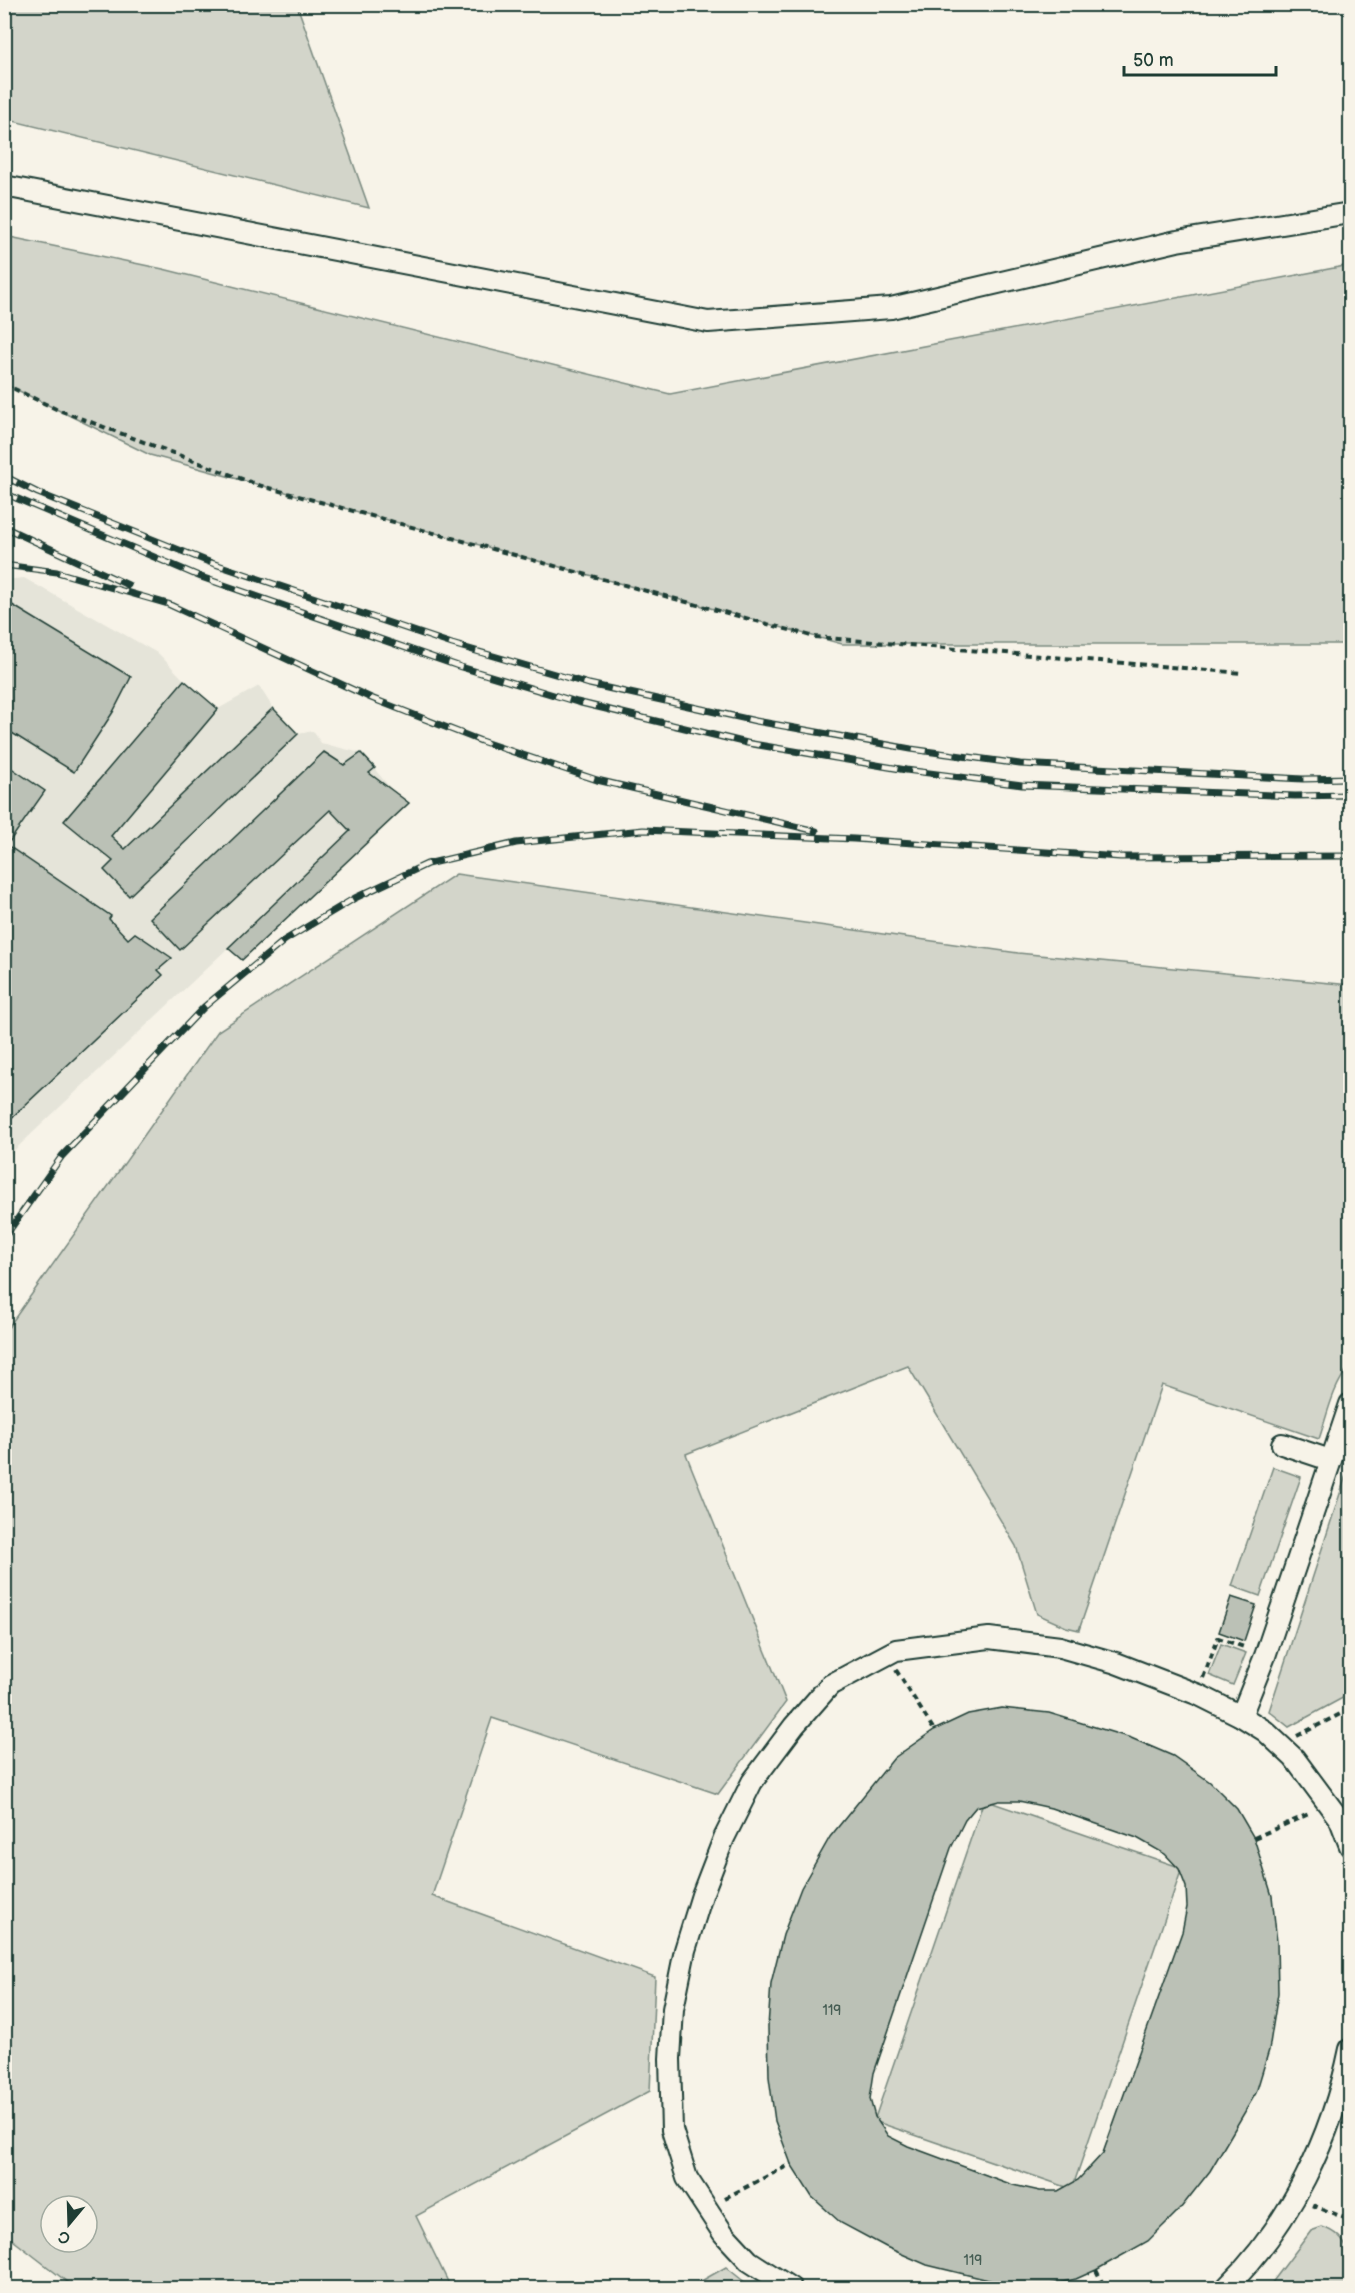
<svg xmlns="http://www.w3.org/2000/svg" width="1355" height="2293" font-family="'Balsamiq Sans',sans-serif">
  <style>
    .built { fill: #e5e4d9 }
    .green { fill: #d3d5ca; stroke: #79897f; stroke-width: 1.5; fill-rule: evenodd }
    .building { fill: #bbc1b6; stroke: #1f3d34; stroke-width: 1.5; fill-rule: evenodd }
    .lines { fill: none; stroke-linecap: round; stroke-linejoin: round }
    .minor-casing { stroke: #1f3d34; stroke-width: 24 }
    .path { stroke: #1f3d34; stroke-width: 4; stroke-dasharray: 6 4.5; stroke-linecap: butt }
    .minor { stroke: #f7f3e8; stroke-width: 20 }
    .rail-casing { stroke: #1f3d34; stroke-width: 7 }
    .rail { stroke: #f7f3e8; stroke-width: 4.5; stroke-dasharray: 14; stroke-linecap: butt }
    .labels { text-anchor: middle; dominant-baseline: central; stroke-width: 6; stroke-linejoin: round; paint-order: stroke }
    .number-label { font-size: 14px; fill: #465e54 }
  </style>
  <rect width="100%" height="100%" fill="#f7f3e8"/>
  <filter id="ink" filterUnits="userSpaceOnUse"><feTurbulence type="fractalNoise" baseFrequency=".0167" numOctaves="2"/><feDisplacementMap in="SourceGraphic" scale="12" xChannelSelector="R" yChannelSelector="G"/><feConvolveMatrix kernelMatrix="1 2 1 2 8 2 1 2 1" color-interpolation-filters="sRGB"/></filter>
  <g filter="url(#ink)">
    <!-- built -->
    <path class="built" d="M 24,578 L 159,654 L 184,680 L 218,709 L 259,686 L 273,708 L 298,734 L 313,731 L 321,743 L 361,753 L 392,790 L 409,803 L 242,960 L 228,948 L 5,1159 L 4,580 Z"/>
    <!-- green -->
    <g class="green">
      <path d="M 5,4 L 297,5 L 369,208 L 5,119 Z"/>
      <path d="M 5,236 L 163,269 L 670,394 L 1350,265 L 1350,644 L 842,644 L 150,455 L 5,384 Z"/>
      <path d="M 456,874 L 1018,953 L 1350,985 L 1350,1366 C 1333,1385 1327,1416 1319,1439 L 1162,1385 L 1079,1630 L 1066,1627 L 1037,1614 L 1016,1546 L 908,1366 L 686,1454 L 786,1702 L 718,1794 L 492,1718 L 432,1896 L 655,1977 L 650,2091 L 416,2216 L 451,2288 L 75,2288 L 5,2234 L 5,1332 L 218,1031 ZM 51,2206 L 87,2206 L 87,2242 L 51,2242 Z"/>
      <path d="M 1350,1463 L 1350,1694 L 1289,1727 L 1269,1711 Z"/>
      <path d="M 1273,1467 L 1301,1477 L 1260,1596 L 1232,1586 Z"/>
      <path d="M 1221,1644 L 1246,1653 L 1233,1685 L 1209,1675 Z"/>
      <path d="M 984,1800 L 1182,1868 L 1072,2189 L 874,2121 Z"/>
      <path d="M 1322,2227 C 1352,2237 1351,2261 1350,2288 L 1268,2288 L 1311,2231 Z"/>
      <path d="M 726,2267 L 752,2288 L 689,2288 Z"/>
    </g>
    <!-- building -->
    <g class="building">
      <path d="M 4,600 L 131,677 L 113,712 L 74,772 L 4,728 Z"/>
      <path d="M 184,680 L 218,709 L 111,836 L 125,849 L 273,708 L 298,734 L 129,896 L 104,870 L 113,861 L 64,821 Z"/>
      <path d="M 324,752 L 344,765 L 361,753 L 375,768 L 369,773 L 409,803 L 242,960 L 228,948 L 350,831 L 330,810 L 180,950 L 150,918 Z"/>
      <path d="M 4,763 L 45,791 L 7,845 L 111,916 L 109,919 L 128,939 L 135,933 L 172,958 L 158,970 L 163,975 L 4,1125 Z"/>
      <path d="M 1231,1597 L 1256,1605 L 1244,1641 L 1219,1632 Z"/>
      <path d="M 1002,1708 L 1049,1713 L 1131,1738 L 1173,1756 L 1210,1782 L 1237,1809 L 1254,1838 L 1272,1896 L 1277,1942 L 1278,1993 L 1269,2050 L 1256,2093 L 1210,2171 L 1180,2209 L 1148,2241 L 1096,2270 L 1076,2279 L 1045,2286 L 1005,2284 L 927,2265 L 886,2247 L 841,2223 L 812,2197 L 791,2164 L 775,2121 L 769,2077 L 768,2027 L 771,1983 L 783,1935 L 801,1888 L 830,1837 L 894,1758 L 934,1730 L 968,1714 ZM 999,1801 L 1019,1801 L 1051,1808 L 1137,1838 L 1165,1854 L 1179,1869 L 1186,1887 L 1187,1907 L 1182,1932 L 1103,2153 L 1078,2180 L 1058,2191 L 1040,2191 L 1013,2185 L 908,2146 L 888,2136 L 875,2117 L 870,2099 L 874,2073 L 951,1848 L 965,1820 L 976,1807 Z"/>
    </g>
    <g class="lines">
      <!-- minor casing -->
      <g class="minor-casing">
        <g id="minor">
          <path d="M 4,186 L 708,322 L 891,308 L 1177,241 L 1350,213"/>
          <path d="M 1282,1444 L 1330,1460"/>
          <path d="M 1241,1716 L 1265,1656 L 1350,1404"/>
          <path d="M 791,2288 L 749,2261 L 723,2233 L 687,2178 L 672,2130 L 670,2059 L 673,2009 L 685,1950 L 702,1895 L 724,1838 L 752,1782 L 794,1726 L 830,1685 L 896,1650 L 989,1638 L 1060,1647 L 1116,1663 L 1199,1695 L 1241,1716 L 1265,1731 L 1294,1758 L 1340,1820 L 1350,1846"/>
          <path d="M 1226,2288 C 1290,2225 1332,2137 1350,2049"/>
        </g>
      </g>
      <!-- path -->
      <g class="path">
        <path d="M 4,384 L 56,409 L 258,485 L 815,637 L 1242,673"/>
        <path d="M 896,1670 L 934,1730"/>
        <path d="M 1203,1678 L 1218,1638 L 1247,1648"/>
        <path d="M 1297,1736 L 1350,1709"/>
        <path d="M 1254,1838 L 1311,1813"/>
        <path d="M 725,2198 L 791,2164"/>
        <path d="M 1312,2205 L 1350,2220"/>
        <path d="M 1096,2270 L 1105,2288"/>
      </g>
      <!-- minor -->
      <use href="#minor" class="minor"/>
      <!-- rail casing -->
      <g class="rail-casing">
        <g id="rail">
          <path d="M 4,476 L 38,493 L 209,562 L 452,644 L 589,684 L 756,721 L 911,749 L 1020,764 L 1303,779 L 1350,778"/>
          <path d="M 4,493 L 201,577 L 461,667 L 577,702 L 747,743 L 906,770 L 1022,785 L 1295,796 L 1350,795"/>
          <path d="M 4,527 L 128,585"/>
          <path d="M 4,565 L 57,572 L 168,604 L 371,698 L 481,741 L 597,780 L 816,831"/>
          <path d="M 4,1238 L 62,1156 L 204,1007 L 285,940 L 355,898 L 427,864 L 516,843 L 643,830 L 854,839 L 1120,857 L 1350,856"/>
        </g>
      </g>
      <!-- rail -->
      <use href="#rail" class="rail"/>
    </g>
  </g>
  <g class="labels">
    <!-- number labels -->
    <g class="number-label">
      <text x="832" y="2010">119</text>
      <text x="973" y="2260">119</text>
    </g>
  </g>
  <!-- margin -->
  <rect width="1355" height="2293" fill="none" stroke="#f7f3e8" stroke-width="24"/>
  <rect x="12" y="12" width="1331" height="2269" fill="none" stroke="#1f3d34" stroke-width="2" filter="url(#ink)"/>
  <!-- north arrow -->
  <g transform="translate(69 2224) rotate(199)"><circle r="28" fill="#f7f3e8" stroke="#a1aaa0" stroke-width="1.5"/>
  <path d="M0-4.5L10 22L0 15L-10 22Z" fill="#1f3d34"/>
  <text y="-9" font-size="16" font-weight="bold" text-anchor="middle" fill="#1f3d34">С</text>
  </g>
  <!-- scale -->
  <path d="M1124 66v9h152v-9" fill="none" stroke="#1f3d34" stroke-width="3"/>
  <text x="1133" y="66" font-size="18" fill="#1f3d34" stroke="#f7f3e8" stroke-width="4.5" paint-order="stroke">50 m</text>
</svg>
